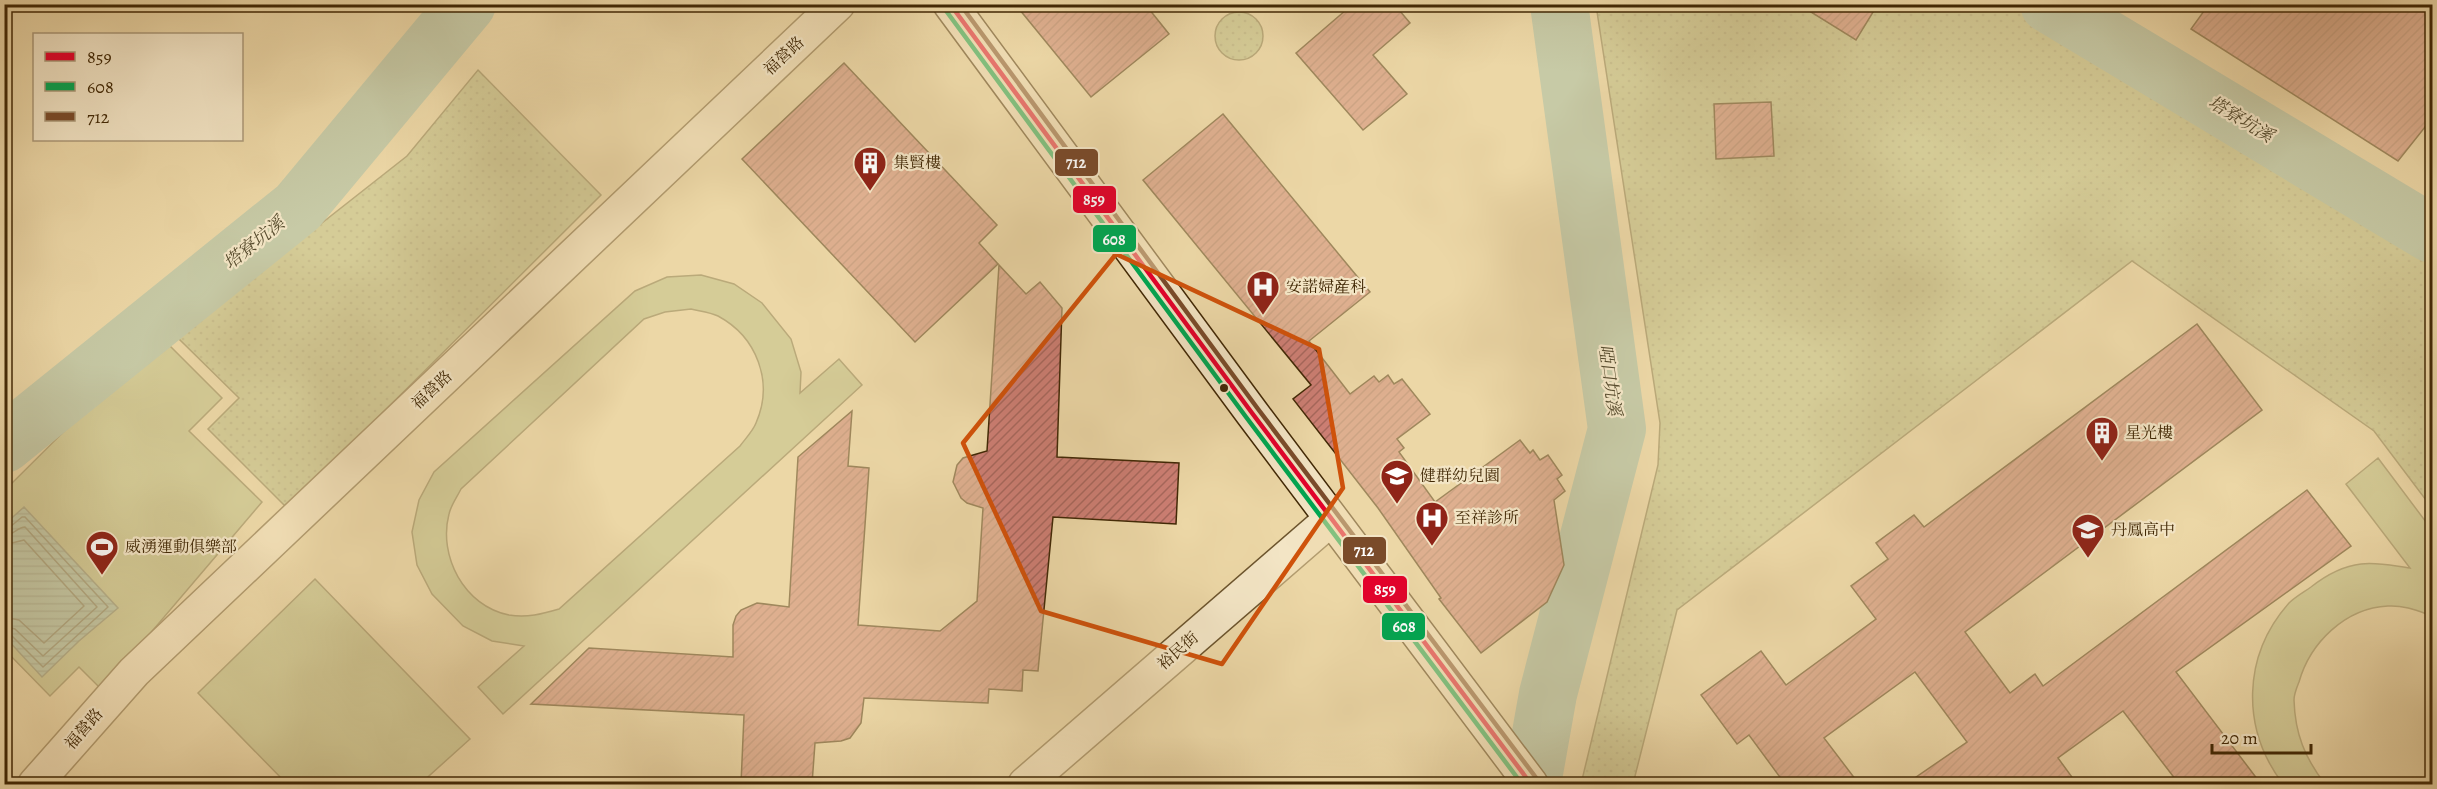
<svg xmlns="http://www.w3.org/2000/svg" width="2437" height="789" font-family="Alegreya,'Noto Serif TC',serif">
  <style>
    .grass { fill: url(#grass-dots); stroke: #7d7346; stroke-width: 1.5 }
    .pitch { fill: #b9be86; stroke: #7d7346; stroke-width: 1.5; fill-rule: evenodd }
    .water { fill: url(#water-rules); stroke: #768066; stroke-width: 1.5 }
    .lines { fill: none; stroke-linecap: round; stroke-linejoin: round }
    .shore { stroke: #6d7156; stroke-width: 1.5 }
    .river { stroke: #99baa7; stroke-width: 58 }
    .building { fill: url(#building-hatch); stroke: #412805; stroke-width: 1.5 }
    .street-casing { stroke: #6c542d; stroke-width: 36 }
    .secondary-casing { stroke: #412805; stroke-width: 36 }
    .street { stroke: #f3e5c5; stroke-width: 33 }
    .secondary { stroke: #f3e5c5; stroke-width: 33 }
    .bus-1-casing { stroke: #f3e5c5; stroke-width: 9 }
    .bus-2-casing { stroke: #f3e5c5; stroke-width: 9 }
    .bus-3-casing { stroke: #f3e5c5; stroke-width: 9 }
    .bus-1 { stroke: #e4002b; stroke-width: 4.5 }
    .bus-2 { stroke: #00a651; stroke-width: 4.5 }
    .bus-3 { stroke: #7a4b2a; stroke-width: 4.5 }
    .marked { fill: none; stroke: #cf520b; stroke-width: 4.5; stroke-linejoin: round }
    .bus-dot { fill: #412805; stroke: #f3e5c5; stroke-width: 2 }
    .labels { text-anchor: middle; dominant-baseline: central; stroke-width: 4.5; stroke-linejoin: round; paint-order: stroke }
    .street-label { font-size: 16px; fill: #412805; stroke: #f3e5c5 }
    .poi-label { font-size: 16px; fill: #412805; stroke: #f3e5c5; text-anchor: start }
    .water-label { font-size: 18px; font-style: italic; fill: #574c2e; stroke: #f3e5c5 }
    .line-badge { stroke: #f3e5c5; stroke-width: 2 }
    .badge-label { font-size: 16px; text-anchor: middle; font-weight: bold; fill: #fff }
  </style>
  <defs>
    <pattern id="grass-dots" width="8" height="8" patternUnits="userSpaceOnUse" patternTransform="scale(1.5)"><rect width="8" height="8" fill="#b9be86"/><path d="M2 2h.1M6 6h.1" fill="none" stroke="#a0a372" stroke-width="1.8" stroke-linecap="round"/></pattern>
    <pattern id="water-rules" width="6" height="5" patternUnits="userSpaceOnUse" patternTransform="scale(1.5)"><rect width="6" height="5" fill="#99baa7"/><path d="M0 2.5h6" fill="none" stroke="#7e9786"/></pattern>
    <pattern id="building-hatch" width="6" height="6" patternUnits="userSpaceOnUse" patternTransform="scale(1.5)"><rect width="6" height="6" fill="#cc7e73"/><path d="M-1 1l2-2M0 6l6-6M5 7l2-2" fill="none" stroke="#a7675c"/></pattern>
  </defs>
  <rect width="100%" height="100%" fill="#ecd7a6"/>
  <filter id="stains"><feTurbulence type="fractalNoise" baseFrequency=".00333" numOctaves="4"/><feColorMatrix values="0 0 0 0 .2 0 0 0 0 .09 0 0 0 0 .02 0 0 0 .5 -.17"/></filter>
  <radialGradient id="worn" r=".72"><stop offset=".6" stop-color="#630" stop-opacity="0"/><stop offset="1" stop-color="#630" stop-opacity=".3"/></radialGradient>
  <!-- grass -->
  <g class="grass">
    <path d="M 1596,5 L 2012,5 L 2432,254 L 2432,508 L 2374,431 L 2132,261 L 1677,610 L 1633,784 L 1581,784 L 1658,465 L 1660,423 Z"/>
    <circle cx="1239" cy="36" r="24"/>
    <path d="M 478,70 L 601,195 L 287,508 L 208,429 L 239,398 L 177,337 L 407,156 Z"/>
  </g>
  <!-- pitch -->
  <g class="pitch">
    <path d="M 701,275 L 734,284 L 762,303 L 791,339 L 801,372 L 800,393 L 839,359 L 862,385 L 503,714 L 478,687 L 524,646 L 492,641 L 463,626 L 432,594 L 417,565 L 412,532 L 419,500 L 434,472 L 635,291 L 667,277 ZM 691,309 C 699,311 710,312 718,316 C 757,337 774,382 756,423 C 753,431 745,439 740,446 L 559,609 C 542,614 527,618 509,615 C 464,606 438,556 449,514 C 451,505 457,497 461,489 L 644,319 L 665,312 Z"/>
    <path d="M 160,336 L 222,398 L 189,431 L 262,502 L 102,690 L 79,667 L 50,696 L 5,650 L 5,490 Z"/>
    <path d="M 2378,458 L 2432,530 L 2432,616 C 2418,611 2404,605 2388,606 C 2345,608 2310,643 2299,682 C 2297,687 2294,694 2294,700 C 2295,734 2305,758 2325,784 L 2283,784 C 2241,729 2242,656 2289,603 C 2295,597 2304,592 2311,587 C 2325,576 2343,566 2361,564 C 2378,562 2394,566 2410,568 L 2346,484 Z"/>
    <path d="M 315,579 L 470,739 L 420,784 L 287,784 L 198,693 Z"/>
  </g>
  <!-- water -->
  <path class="water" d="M 24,507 L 118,608 L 79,641 L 42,677 L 5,637 L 5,524 Z"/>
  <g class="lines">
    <!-- shore -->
    <g class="shore">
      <path d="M 4,528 L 10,527 L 22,517 L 25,517 L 108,607 L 43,667 L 11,635 L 4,633"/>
      <path d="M 4,536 C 13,535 18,527 25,527 L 97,607 L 43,656 L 15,629 L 4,626"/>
      <path d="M 4,545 L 24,540 L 84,606 L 44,643 L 19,620 L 4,617"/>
    </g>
    <!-- river -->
    <g class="river">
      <path d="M 2049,4 L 2432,234"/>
      <path d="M 4,444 L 298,207 L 467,4"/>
      <path d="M 1532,784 L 1548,694 L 1617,429 L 1559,4"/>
    </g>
  </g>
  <!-- building -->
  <g class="building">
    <path d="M 1015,4 L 1145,4 L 1169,34 L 1091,97 Z"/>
    <path d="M 1353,4 L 1394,4 L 1410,23 L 1373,55 L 1407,94 L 1363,130 L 1296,53 Z"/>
    <path d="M 1798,4 L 1878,4 L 1856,40 Z"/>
    <path d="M 2209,4 L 2433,4 L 2433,117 L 2398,161 L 2191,29 Z"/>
    <path d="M 844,63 L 997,225 L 979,243 L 998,264 L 915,342 L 742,159 Z"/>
    <path d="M 1771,102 L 1774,156 L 1716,159 L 1714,104 Z"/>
    <path d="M 1223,114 L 1370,292 L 1309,341 L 1350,394 L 1374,376 L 1379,382 L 1388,375 L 1394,384 L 1402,379 L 1430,414 L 1397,439 L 1404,448 L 1399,452 L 1435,502 L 1520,440 L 1530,453 L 1533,450 L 1540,460 L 1548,455 L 1562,475 L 1557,479 L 1565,491 L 1554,500 L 1564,565 L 1547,602 L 1481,653 L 1439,599 L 1441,598 L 1378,508 L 1293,399 L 1311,385 L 1143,180 Z"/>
    <path d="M 999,265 L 1026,294 L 1040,282 L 1062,308 L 1057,457 L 1179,463 L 1176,524 L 1053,517 L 1038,671 L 1023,670 L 1022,691 L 989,689 L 988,703 L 864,698 L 861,723 L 850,738 L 841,741 L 815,743 L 812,784 L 741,784 L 744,715 L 531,704 L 589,648 L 733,657 L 733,625 L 736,616 L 741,610 L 757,603 L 789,607 L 798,457 L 852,411 L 848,466 L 869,468 L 858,625 L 940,631 L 977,601 L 983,508 L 967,503 L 961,498 L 953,482 L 957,465 L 963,458 L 987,451 Z"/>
    <path d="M 2197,324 L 2262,410 L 1965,632 L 2010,693 L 2035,674 L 2043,686 L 2307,490 L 2351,546 L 2176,672 L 2261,784 L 2179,784 L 2123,711 L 2058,758 L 2077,784 L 1906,784 L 1967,742 L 1915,672 L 1824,738 L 1859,784 L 1785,784 L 1749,735 L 1737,744 L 1701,695 L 1761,651 L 1786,685 L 1876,619 L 1851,586 L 1888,559 L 1876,543 L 1914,515 L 1924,527 Z"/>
  </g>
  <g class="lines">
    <!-- street casing -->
    <g class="street-casing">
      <g id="street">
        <path d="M 35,784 L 134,672 L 838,4"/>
        <path d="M 1025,784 L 1331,519"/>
      </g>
    </g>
    <!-- secondary casing -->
    <g class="secondary-casing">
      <path id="secondary" d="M 950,4 L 1252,413 L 1531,784"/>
    </g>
    <!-- street -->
    <use href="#street" class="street"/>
    <!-- secondary -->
    <use href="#secondary" class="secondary"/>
    <!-- bus-1 casing -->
    <g class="bus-1-casing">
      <path id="bus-1" d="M 950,4 L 1252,413 L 1531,784"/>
    </g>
    <!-- bus-2 casing -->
    <g class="bus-2-casing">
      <path id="bus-2" d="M 944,8 L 1246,417 L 1522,784"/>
    </g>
    <!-- bus-3 casing -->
    <g class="bus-3-casing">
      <path id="bus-3" d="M 960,4 L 1258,409 L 1537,779"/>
    </g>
    <!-- bus-1 -->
    <use href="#bus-1" class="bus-1"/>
    <!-- bus-2 -->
    <use href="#bus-2" class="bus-2"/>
    <!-- bus-3 -->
    <use href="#bus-3" class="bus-3"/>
  </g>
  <!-- marked area -->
  <path d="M0 0H2437V789H0ZM 1116,254 L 1319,349 L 1343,488 L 1222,664 L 1041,611 L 963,443 Z" fill="#ecd7a6" fill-opacity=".55" fill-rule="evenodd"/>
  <path class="marked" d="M 1116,254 L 1319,349 L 1343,488 L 1222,664 L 1041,611 L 963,443 Z"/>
  <!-- icons -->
  <defs>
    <g id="building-pin" transform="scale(1.725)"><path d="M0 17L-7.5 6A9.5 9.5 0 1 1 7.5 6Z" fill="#8f2418" stroke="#f3e5c5"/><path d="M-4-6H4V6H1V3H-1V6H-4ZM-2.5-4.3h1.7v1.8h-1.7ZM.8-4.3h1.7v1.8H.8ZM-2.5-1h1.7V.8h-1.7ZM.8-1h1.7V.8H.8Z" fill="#fff"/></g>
    <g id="hospital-pin" transform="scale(1.725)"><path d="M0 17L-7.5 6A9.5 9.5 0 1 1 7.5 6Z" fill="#8f2418" stroke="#f3e5c5"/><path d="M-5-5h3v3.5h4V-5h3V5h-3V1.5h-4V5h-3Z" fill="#fff"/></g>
    <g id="school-pin" transform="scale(1.725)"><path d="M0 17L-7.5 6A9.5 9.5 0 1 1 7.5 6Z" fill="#8f2418" stroke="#f3e5c5"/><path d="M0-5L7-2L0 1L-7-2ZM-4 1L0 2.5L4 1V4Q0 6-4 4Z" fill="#fff"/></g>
    <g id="stadium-pin" transform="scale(1.725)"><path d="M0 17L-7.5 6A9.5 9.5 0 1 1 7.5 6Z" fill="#8f2418" stroke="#f3e5c5"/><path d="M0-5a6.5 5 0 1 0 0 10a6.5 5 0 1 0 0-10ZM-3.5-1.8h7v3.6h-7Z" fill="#fff"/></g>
  </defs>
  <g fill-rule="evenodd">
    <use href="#building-pin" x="870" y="163"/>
    <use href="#hospital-pin" x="1263" y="287"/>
    <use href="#building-pin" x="2102" y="433"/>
    <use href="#school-pin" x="1397" y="476"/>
    <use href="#hospital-pin" x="1432" y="518"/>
    <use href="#school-pin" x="2088" y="530"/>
    <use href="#stadium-pin" x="102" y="547"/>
  </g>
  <!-- markers -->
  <circle class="bus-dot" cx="1224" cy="388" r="5"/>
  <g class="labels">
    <!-- street labels -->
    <g class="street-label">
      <text transform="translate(784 56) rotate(-43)">福營路</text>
      <text transform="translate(432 390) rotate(-43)">福營路</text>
      <text transform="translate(1178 651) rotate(-41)">裕民街</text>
      <text transform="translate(84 729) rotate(-49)">福營路</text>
    </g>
    <!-- poi labels -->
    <g class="poi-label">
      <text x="893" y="163">集賢樓</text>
      <text x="1286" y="287">安諾婦産科</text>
      <text x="2125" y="433">星光樓</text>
      <text x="1420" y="476">健群幼兒園</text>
      <text x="1455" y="518">至祥診所</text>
      <text x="2111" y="530">丹鳳高中</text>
      <text x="125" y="547">威湧運動俱樂部</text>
    </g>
    <!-- water labels -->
    <g class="water-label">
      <text transform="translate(2241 119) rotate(31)">塔寮坑溪</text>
      <text transform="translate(254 243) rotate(-39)">塔寮坑溪</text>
      <text transform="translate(1610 380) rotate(82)">啞口坑溪</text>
    </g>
  </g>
  <g class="line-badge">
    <rect x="1054" y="148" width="45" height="29" rx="6" fill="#7a4b2a"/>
    <rect x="1072" y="185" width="45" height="29" rx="6" fill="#e4002b"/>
    <rect x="1092" y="224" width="45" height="29" rx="6" fill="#00a651"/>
    <rect x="1342" y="536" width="45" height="29" rx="6" fill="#7a4b2a"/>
    <rect x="1362" y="575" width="46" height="29" rx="6" fill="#e4002b"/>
    <rect x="1381" y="612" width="45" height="29" rx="6" fill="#00a651"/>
  </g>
  <g class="badge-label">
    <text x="1076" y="168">712</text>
    <text x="1094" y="205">859</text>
    <text x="1114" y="245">608</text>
    <text x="1364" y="556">712</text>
    <text x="1385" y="595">859</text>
    <text x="1404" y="632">608</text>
  </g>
  <!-- margin -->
  <rect width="2437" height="789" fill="none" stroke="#ecd7a6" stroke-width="24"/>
  <rect x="6" y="6" width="2425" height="777" fill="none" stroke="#412805" stroke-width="3"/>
  <rect x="12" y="12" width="2413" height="765" fill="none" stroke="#412805" stroke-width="1.5"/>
  <!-- legend -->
  <rect x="33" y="33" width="210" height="108" fill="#f3e5c5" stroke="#ac9978" stroke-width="1.5"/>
  <rect x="45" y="52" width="30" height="9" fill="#e4002b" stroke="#ac9978" stroke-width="1.5"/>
  <text x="87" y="63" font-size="18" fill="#412805">859</text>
  <rect x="45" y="82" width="30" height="9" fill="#00a651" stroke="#ac9978" stroke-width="1.5"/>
  <text x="87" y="93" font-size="18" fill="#412805">608</text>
  <rect x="45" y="112" width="30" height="9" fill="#7a4b2a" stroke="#ac9978" stroke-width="1.5"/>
  <text x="87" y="123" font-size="18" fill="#412805">712</text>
  <!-- scale -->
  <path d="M2212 744v9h99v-9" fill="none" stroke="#412805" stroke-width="3"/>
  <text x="2221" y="744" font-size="18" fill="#412805" stroke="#f3e5c5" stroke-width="4.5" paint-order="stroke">20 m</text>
  <rect width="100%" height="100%" filter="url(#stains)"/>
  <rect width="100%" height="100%" fill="url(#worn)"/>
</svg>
